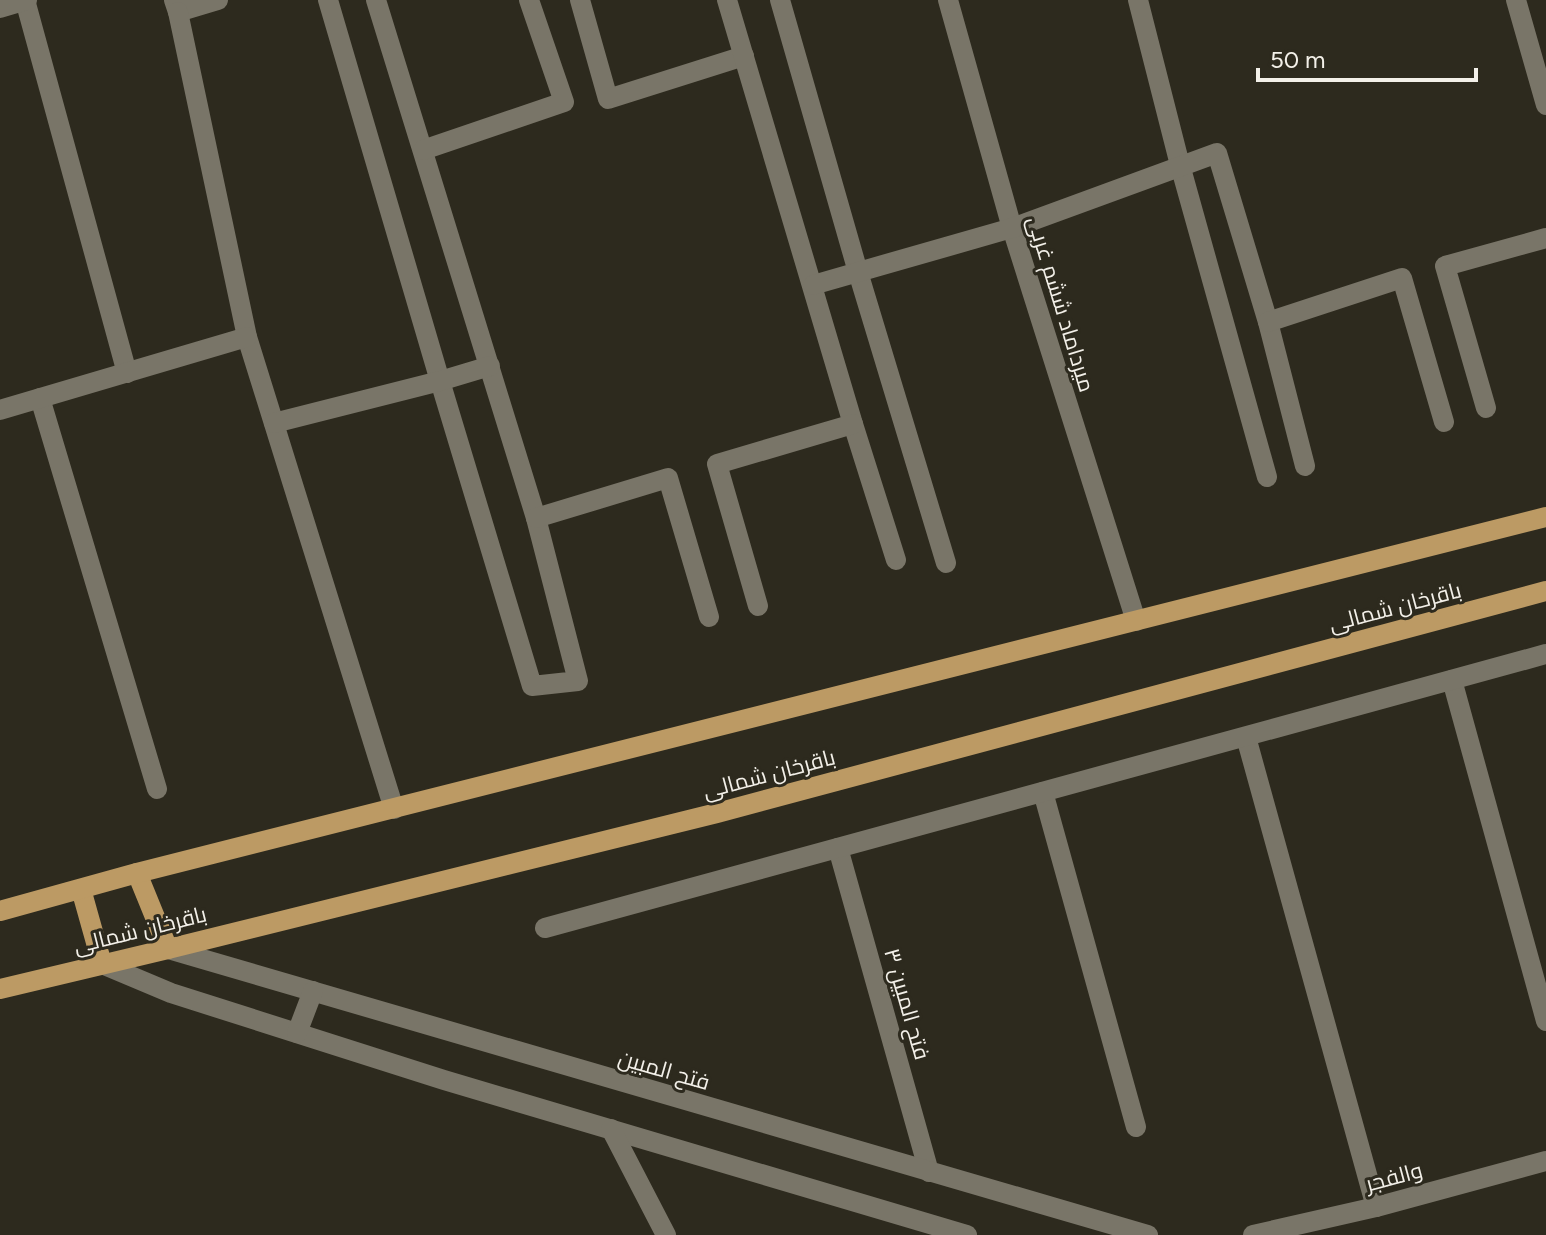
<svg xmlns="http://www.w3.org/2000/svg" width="1546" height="1235" font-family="Figtree,Cairo,sans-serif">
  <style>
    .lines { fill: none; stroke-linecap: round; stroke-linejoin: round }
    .minor { stroke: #797568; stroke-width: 20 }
    .major { stroke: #bc9a64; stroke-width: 20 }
    .labels { text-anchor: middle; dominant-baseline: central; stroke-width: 6; stroke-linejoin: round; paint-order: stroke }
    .street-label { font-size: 22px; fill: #f3f0e9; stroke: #2d2a1e }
  </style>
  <rect width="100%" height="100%" fill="#2d2a1e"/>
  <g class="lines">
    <!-- minor -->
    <g class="minor">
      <path d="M 25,0 L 127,373"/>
      <path d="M 174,0 L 178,12 L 218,0"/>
      <path d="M 328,0 L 440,381 L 532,686 L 578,681 L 536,518 L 376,0"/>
      <path d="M 580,0 L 608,99 L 744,56"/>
      <path d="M 727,0 L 853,424 L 896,560"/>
      <path d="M 780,0 L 858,272 L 946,563"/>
      <path d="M 948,0 L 1012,228 L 1136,621"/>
      <path d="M 1138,0 L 1180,165 L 1267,477"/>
      <path d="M 1516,0 L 1546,105"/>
      <path d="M 0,8 L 27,0"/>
      <path d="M 178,12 L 247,337 L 394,809"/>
      <path d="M 423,150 L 564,102 L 529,0"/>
      <path d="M 813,285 L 1012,228 L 1217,153 L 1268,322 L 1305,466"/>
      <path d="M 1268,322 L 1402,278 L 1444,422"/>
      <path d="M 40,398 L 157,789"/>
      <path d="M 1486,408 L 1445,266 L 1546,238"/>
      <path d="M 0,410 L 247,337"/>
      <path d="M 274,423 L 440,381 L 490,366"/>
      <path d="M 536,518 L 668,478 L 709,617"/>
      <path d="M 758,606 L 717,464 L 853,424"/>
      <path d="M 1452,680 L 1546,1021"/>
      <path d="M 1246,737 L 1376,1207"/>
      <path d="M 1043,792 L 1136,1127"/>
      <path d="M 838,848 L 929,1172"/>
      <path d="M 545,928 L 1546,654"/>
      <path d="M 168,949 L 1148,1235"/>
      <path d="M 102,964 L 171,993 L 444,1080 L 967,1235"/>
      <path d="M 297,1033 L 313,991"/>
      <path d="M 611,1129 L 666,1235"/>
      <path d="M 1253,1235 L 1376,1207 L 1546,1161"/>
    </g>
    <!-- major -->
    <g class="major">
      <path d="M 137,873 L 168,949"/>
      <path d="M 81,889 L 102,964"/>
      <path d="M 0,911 L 137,873 L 1546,517"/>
      <path d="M 0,989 L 168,949 L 717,813 L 1546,591"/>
    </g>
  </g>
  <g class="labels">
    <!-- street labels -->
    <g class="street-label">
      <text transform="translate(1061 304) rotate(73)">میرداماد ششم غربی</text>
      <text transform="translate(1395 607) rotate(-15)">باقرخان شمالی</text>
      <text transform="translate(769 774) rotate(-15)">باقرخان شمالی</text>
      <text transform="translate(140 930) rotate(-14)">باقرخان شمالی</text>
      <text transform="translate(907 1004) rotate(74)">فتح المبین ۳</text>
      <text transform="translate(664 1070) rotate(16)">فتح المبین</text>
      <text transform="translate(1394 1177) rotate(-15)">والفجر</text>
    </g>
  </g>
  <!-- scale -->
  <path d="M1258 68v12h218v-12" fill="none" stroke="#f3f0e9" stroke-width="4"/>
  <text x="1270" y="68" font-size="24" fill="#f3f0e9" stroke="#2d2a1e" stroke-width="6" paint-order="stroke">50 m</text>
</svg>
